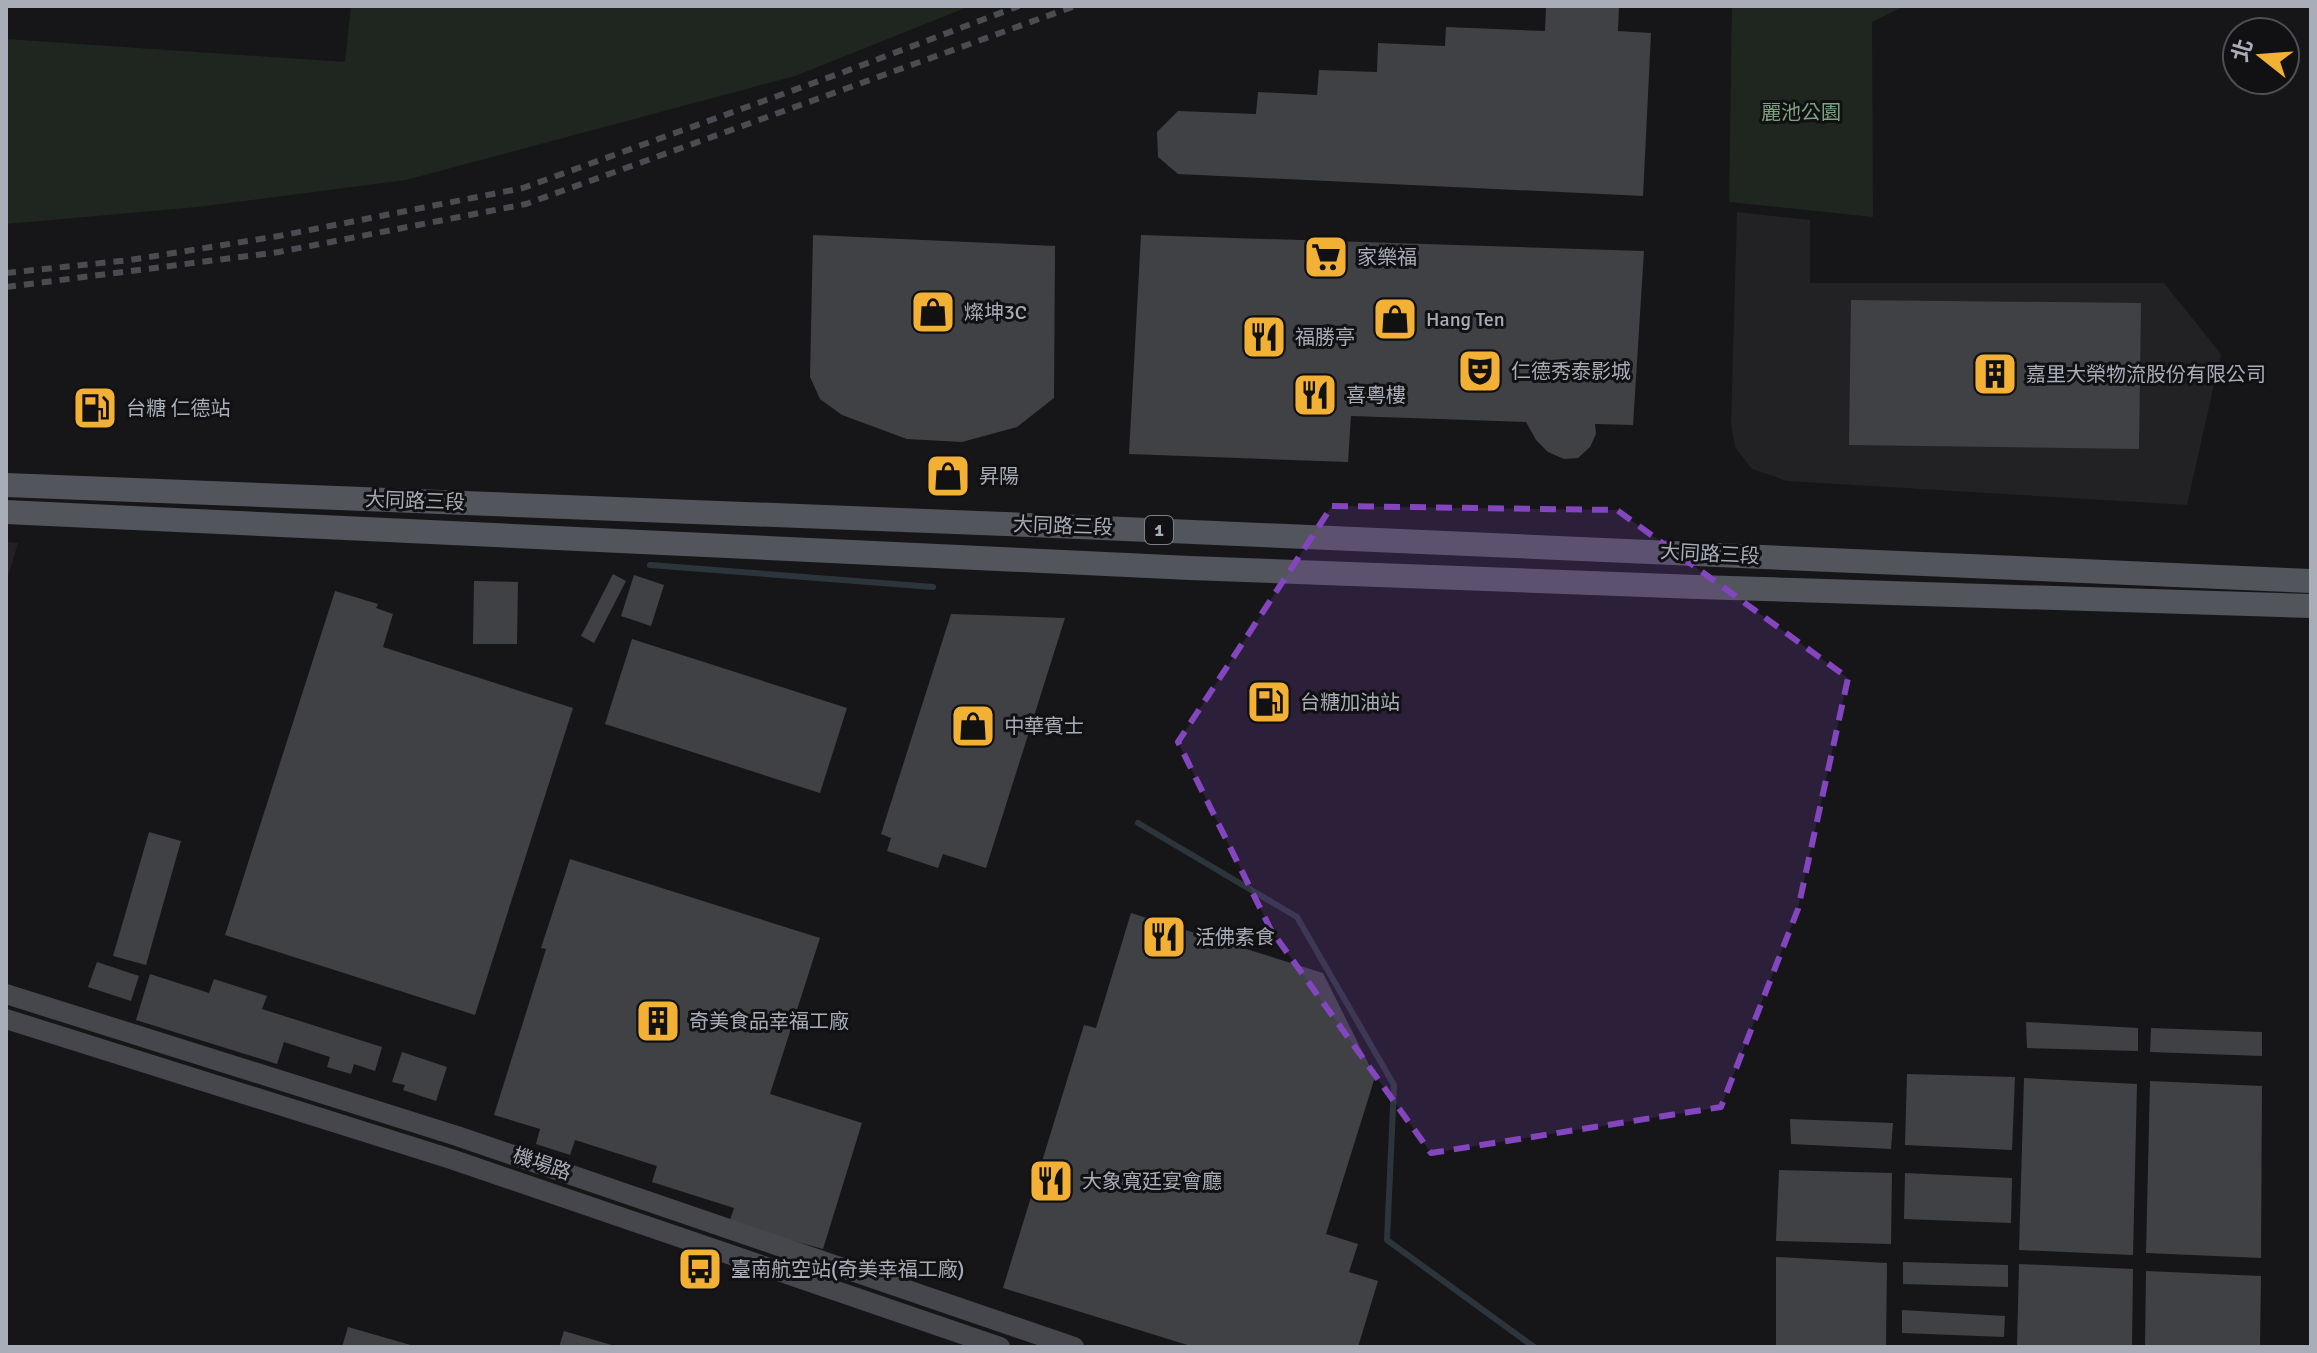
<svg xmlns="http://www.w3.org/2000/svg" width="2317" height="1353" font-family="Signika,'Noto Sans TC',sans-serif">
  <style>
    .built { fill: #222225 }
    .green { fill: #1e261f }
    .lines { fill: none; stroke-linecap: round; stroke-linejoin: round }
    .stream { stroke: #2c353c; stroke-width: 6 }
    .building { fill: #404145 }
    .secondary { stroke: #45474d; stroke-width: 20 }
    .primary { stroke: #53555c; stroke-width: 24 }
    .rail { stroke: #4a4c52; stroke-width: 6; stroke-dasharray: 10 8; stroke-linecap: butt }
    .marked { fill: #8446be; fill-opacity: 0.2; stroke: #8446be; stroke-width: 6; stroke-dasharray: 16 10; stroke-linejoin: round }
    .labels { text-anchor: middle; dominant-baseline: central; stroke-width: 6; stroke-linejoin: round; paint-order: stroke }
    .shield { fill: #111113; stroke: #7b7e86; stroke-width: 2 }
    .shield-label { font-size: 18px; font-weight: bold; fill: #a8adb8 }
    .park-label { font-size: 20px; fill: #7fa381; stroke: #111113 }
    .poi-label { font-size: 20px; fill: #a8adb8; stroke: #111113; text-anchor: start }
    .street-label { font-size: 20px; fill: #a8adb8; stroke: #111113 }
  </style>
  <rect width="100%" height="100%" fill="#161618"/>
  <!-- built -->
  <g class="built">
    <path d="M 1737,212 L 1810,220 L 1810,283 L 2164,283 L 2221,354 L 2187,505 L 1787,481 L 1752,469 L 1735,447 L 1731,424 Z"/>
    <path d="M 6,542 L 18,543 L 6,583 Z"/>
  </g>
  <!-- green -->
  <g class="green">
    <path d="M 351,6 L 970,6 L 795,76 L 406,180 L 197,207 L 6,224 L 6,39 L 345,62 Z"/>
    <path d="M 1732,6 L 1905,6 L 1872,22 L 1873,217 L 1729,202 Z"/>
  </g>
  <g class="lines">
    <!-- stream -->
    <g class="stream">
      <path d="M 650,565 L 933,587"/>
      <path d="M 1138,823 L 1297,917 L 1394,1085 L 1387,1240 L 1534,1347"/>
    </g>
  </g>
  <!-- building -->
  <g class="building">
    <path d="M 1546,6 L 1619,6 L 1618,31 L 1651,33 L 1643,196 L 1178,174 L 1158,157 L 1157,132 L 1178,111 L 1256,114 L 1258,92 L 1317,95 L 1319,70 L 1377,72 L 1378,43 L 1445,46 L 1446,27 L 1545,31 Z"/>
    <path d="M 813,235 L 1055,246 L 1054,398 L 1017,427 L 962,442 L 907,439 L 842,415 L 820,399 L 810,377 Z"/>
    <path d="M 1141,235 L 1644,251 L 1633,425 L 1595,424 L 1596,434 L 1590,447 L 1578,458 L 1564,459 L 1548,452 L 1536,440 L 1526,422 L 1351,416 L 1348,462 L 1129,454 Z"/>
    <path d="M 1851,300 L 2141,303 L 2139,449 L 1849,445 Z"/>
    <path d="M 613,574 L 626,581 L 594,643 L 581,636 Z"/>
    <path d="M 634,575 L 664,585 L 651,626 L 621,616 Z"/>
    <path d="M 474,581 L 518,582 L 517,644 L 473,644 Z"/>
    <path d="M 335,591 L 378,604 L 376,608 L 393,614 L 383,647 L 573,708 L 475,1015 L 225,935 Z"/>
    <path d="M 951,614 L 1065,618 L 986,868 L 943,854 L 938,868 L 887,851 L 891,838 L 881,834 Z"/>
    <path d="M 632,639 L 847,708 L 820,793 L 605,724 Z"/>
    <path d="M 149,832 L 181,841 L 146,965 L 113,956 Z"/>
    <path d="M 570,859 L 820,938 L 770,1094 L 862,1123 L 823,1249 L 729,1223 L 734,1208 L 652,1182 L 657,1166 L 575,1140 L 570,1155 L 536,1144 L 540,1129 L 494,1115 L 546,949 L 541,948 Z"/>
    <path d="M 1131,913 L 1323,973 L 1375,1077 L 1326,1234 L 1358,1244 L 1349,1272 L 1378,1281 L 1358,1347 L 1194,1347 L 1003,1288 L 1084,1025 L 1096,1028 Z"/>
    <path d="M 97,962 L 139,976 L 131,1001 L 88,987 Z"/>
    <path d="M 150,974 L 209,993 L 214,979 L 267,996 L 262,1009 L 382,1047 L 375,1071 L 354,1064 L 351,1074 L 327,1067 L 330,1057 L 284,1042 L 277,1064 L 136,1020 Z"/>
    <path d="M 2026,1022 L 2138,1028 L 2138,1051 L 2027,1048 Z"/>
    <path d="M 2151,1028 L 2262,1032 L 2262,1056 L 2150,1052 Z"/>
    <path d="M 402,1052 L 447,1067 L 436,1101 L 403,1090 L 405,1085 L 392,1082 Z"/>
    <path d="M 1907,1074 L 2015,1077 L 2012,1150 L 1905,1145 Z"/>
    <path d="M 2024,1078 L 2137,1084 L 2133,1255 L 2019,1250 Z"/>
    <path d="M 2150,1081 L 2262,1086 L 2261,1258 L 2146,1253 Z"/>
    <path d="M 1790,1119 L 1893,1123 L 1891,1149 L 1791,1144 Z"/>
    <path d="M 1779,1170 L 1892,1173 L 1891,1244 L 1776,1241 Z"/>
    <path d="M 1905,1173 L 2012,1178 L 2011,1223 L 1904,1219 Z"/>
    <path d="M 1776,1257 L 1887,1263 L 1886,1347 L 1776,1347 Z"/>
    <path d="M 1903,1262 L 2008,1265 L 2008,1287 L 1903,1284 Z"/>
    <path d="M 2019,1264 L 2133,1269 L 2132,1347 L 2017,1347 Z"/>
    <path d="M 2146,1271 L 2261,1276 L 2260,1347 L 2145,1347 Z"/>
    <path d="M 1902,1310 L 2005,1316 L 2004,1337 L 1902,1333 Z"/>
    <path d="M 348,1327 L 414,1346 L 413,1347 L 342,1347 Z"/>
    <path d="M 564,1331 L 615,1346 L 614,1347 L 559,1347 Z"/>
  </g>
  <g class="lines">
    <!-- secondary -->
    <g class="secondary">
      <path d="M 6,994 L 457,1136 L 1074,1347"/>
      <path d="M 6,1019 L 451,1159 L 1000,1347"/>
    </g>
    <!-- primary -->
    <g class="primary">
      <path d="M 6,485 L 1079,527 L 2311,581"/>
      <path d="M 6,512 L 1190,568 L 1697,587 L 2311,606"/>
    </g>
    <!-- rail -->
    <g class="rail">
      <path d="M 6,273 L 130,260 L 279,236 L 523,188 L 841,73 L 1019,6"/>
      <path d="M 6,287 L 279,252 L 526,204 L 1075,6"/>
    </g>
  </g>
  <!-- marked area -->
  <path class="marked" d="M 1332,506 L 1617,510 L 1848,678 L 1798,909 L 1721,1107 L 1431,1153 L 1271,930 L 1178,742 Z"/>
  <!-- icons -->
  <defs>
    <g id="supermarket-square" transform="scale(2.3)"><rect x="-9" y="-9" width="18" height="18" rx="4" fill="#f2b134" stroke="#111113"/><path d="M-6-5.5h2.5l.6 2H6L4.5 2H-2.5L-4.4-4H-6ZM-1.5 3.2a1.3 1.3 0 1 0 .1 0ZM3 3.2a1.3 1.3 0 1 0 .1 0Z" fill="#111"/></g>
    <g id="shop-square" transform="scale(2.3)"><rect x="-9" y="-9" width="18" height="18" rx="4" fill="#f2b134" stroke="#111113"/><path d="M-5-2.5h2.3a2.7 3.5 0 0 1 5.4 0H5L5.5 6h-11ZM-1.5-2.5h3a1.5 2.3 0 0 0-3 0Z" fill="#111"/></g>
    <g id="restaurant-square" transform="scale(2.3)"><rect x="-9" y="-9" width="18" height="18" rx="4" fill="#f2b134" stroke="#111113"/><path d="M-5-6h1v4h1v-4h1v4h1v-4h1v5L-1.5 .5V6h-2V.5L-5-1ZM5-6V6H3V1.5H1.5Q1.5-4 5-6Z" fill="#111"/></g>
    <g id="theatre-square" transform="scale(2.3)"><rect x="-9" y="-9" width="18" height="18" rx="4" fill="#f2b134" stroke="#111113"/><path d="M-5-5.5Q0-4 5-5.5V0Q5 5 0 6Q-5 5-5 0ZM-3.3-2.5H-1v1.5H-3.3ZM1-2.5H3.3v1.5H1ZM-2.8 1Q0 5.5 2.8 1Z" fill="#111"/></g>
    <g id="building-square" transform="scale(2.3)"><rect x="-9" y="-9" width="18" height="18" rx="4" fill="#f2b134" stroke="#111113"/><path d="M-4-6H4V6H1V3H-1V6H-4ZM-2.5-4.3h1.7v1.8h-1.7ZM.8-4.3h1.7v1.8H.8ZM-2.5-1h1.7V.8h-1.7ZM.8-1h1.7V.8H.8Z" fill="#111"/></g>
    <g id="fuel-square" transform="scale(2.3)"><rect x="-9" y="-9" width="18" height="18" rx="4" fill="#f2b134" stroke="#111113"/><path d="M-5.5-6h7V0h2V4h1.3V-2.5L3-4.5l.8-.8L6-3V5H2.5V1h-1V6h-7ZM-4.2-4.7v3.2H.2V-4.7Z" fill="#111"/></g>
    <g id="bus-square" transform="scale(2.3)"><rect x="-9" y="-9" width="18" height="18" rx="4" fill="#f2b134" stroke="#111113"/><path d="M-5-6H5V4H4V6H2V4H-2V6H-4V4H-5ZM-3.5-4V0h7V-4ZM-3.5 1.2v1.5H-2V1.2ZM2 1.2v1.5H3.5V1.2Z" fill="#111"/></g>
  </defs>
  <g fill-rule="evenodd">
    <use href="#supermarket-square" x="1326" y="257"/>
    <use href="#shop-square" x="933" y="312"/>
    <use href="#shop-square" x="1395" y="319"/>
    <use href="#restaurant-square" x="1264" y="337"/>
    <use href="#theatre-square" x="1480" y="371"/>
    <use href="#building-square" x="1995" y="374"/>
    <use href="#restaurant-square" x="1315" y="395"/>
    <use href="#fuel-square" x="95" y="408"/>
    <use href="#shop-square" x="948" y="476"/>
    <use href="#fuel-square" x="1269" y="702"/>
    <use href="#shop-square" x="973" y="726"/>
    <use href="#restaurant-square" x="1164" y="937"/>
    <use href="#building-square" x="658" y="1021"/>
    <use href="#restaurant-square" x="1051" y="1181"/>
    <use href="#bus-square" x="700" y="1269"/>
  </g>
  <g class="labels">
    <!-- shield labels -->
    <rect class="shield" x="1145" y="516" width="28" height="28" rx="6"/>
    <g class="shield-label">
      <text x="1159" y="530">1</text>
    </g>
    <!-- park labels -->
    <g class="park-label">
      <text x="1801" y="112">麗池公園</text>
    </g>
    <!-- poi labels -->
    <g class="poi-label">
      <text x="1357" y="257">家樂福</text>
      <text x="964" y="312">燦坤3C</text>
      <text x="1426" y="319">Hang Ten</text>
      <text x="1295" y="337">福勝亭</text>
      <text x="1511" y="371">仁德秀泰影城</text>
      <text x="2026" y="374">嘉里大榮物流股份有限公司</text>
      <text x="1346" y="395">喜粵樓</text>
      <text x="126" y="408">台糖 仁德站</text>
      <text x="979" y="476">昇陽</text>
      <text x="1300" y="702">台糖加油站</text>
      <text x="1004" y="726">中華賓士</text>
      <text x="1195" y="937">活佛素食</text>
      <text x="689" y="1021">奇美食品幸福工廠</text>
      <text x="1082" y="1181">大象寬廷宴會廳</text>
      <text x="731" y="1269">臺南航空站(奇美幸福工廠)</text>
    </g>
    <!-- street labels -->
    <g class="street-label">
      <text transform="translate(415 501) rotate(2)">大同路三段</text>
      <text transform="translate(1063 526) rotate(2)">大同路三段</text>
      <text transform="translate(1710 554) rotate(3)">大同路三段</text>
      <text transform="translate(542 1164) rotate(19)">機場路</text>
    </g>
  </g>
  <!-- border -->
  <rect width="2317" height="1353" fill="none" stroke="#a8adb8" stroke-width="16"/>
  <!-- north arrow -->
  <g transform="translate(2261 56) rotate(287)"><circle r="38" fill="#111113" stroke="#4d4f55" stroke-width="2"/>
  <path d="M0-6L14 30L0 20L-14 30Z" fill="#f2b134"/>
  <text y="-12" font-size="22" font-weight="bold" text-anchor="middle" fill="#a8adb8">北</text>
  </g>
</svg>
